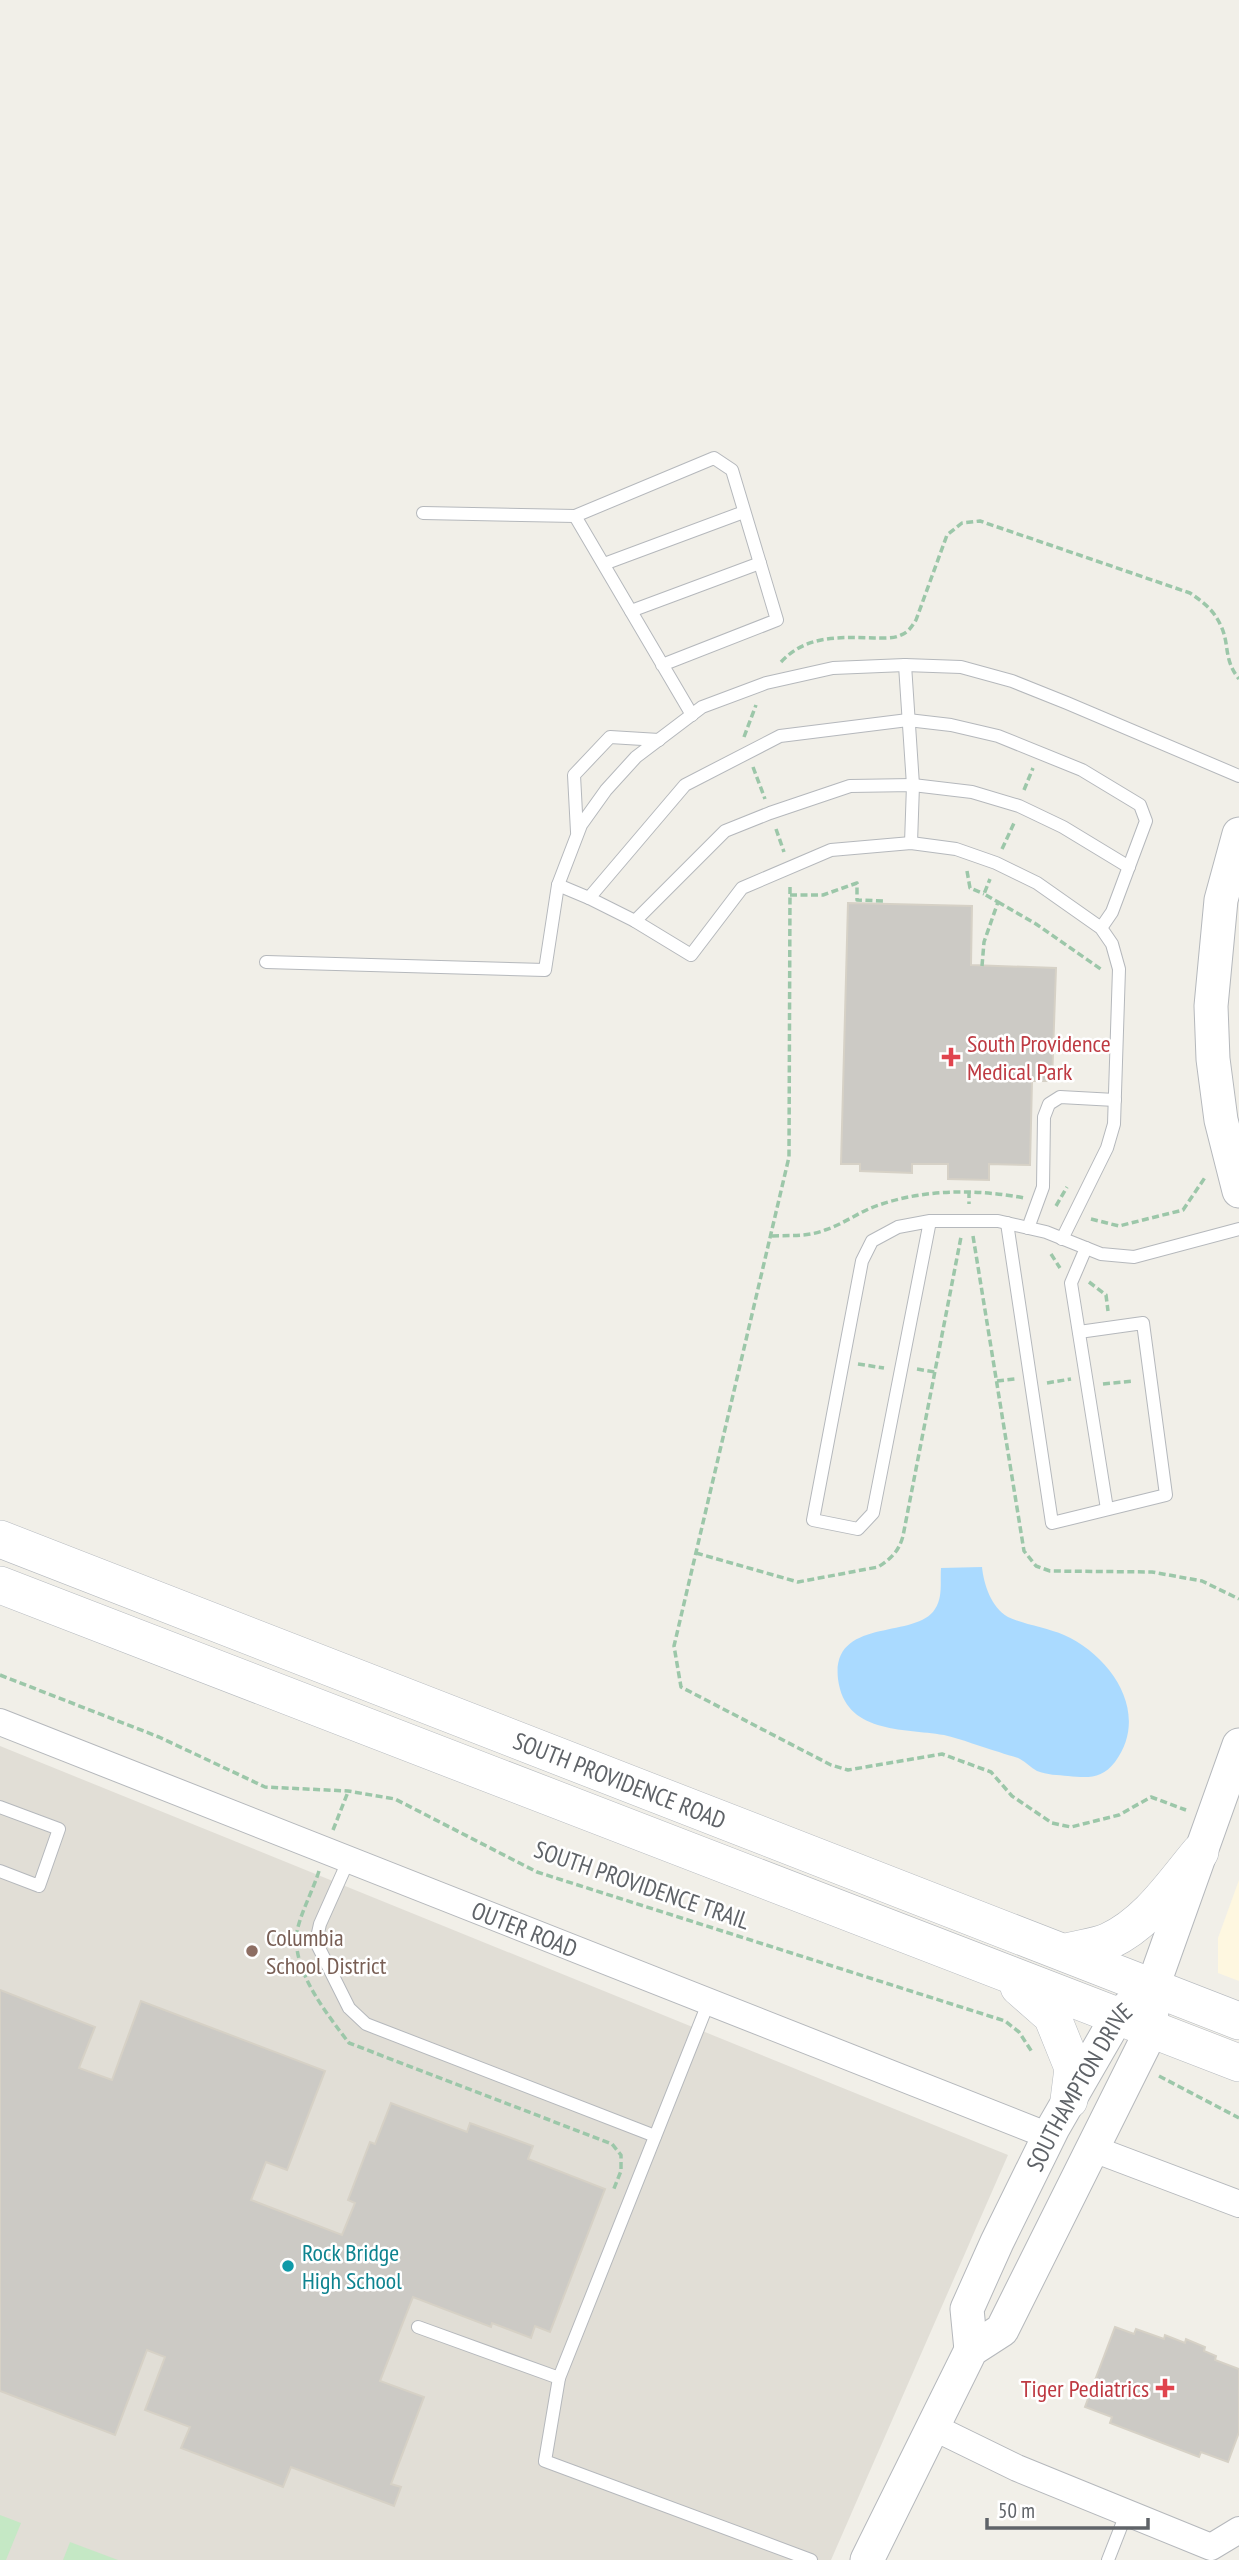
<svg xmlns="http://www.w3.org/2000/svg" width="1239" height="2560" font-family="'PT Sans Narrow',sans-serif">
  <style>
    .commercial { fill: #fef7e0 }
    .education { fill: #e1ded6 }
    .green { fill: #c5e8c5 }
    .water { fill: #aadaff }
    .building { fill: #cccac5; stroke: #d6d1c6; stroke-width: 2 }
    .lines { fill: none; stroke-linecap: round; stroke-linejoin: round }
    .service-casing { stroke: #b5b8bc; stroke-width: 14 }
    .minor-casing { stroke: #b5b8bc; stroke-width: 28 }
    .tertiary-casing { stroke: #b5b8bc; stroke-width: 35 }
    .secondary-casing { stroke: #b6babf; stroke-width: 38 }
    .path { stroke: #9cc7a9; stroke-width: 3.5; stroke-dasharray: 7 3.5; stroke-linecap: butt }
    .service { stroke: #fff; stroke-width: 12 }
    .minor { stroke: #fff; stroke-width: 26 }
    .tertiary { stroke: #fff; stroke-width: 33 }
    .secondary { stroke: #fff; stroke-width: 37 }
    .health-dot { fill: #e0444e; stroke: #fff; stroke-width: 2.5 }
    .education-dot { fill: #8d6e63; stroke: #fff; stroke-width: 2.5 }
    .culture-dot { fill: #0f9aa8; stroke: #fff; stroke-width: 2.5 }
    .labels { text-anchor: middle; dominant-baseline: central; stroke-width: 5; stroke-linejoin: round; paint-order: stroke }
    .health-label { font-size: 24px; fill: #be3a42; stroke: #fff; text-anchor: start }
    .street-label { font-size: 24px; fill: #5f6368; stroke: #fff }
    .education-label { font-size: 24px; fill: #785e54; stroke: #fff; text-anchor: start }
    .culture-label { font-size: 24px; fill: #0d838f; stroke: #fff; text-anchor: start }
  </style>
  <rect width="100%" height="100%" fill="#f1efe8"/>
  <!-- commercial -->
  <path class="commercial" d="M 1239,1880 L 1239,1981 L 1218,1973 L 1218,1938 Z"/>
  <!-- education -->
  <path class="education" d="M 0,1746 L 1008,2155 L 831,2560 L 0,2560 Z"/>
  <!-- green -->
  <g class="green">
    <path d="M 0,2515 L 21,2523 L 6,2560 L 0,2560 Z"/>
    <path d="M 70,2542 L 118,2560 L 63,2560 Z"/>
  </g>
  <!-- water -->
  <path class="water" d="M 982,1567 C 984,1585 991,1607 1008,1617 C 1022,1624 1048,1628 1064,1635 C 1111,1656 1151,1713 1115,1762 C 1102,1779 1088,1778 1068,1776 C 1058,1775 1047,1775 1037,1771 C 1031,1768 1026,1762 1020,1759 C 1014,1756 1006,1755 999,1752 C 981,1747 962,1739 944,1735 C 902,1728 845,1734 838,1679 C 831,1616 916,1640 935,1609 C 943,1597 940,1582 941,1568 Z"/>
  <!-- building -->
  <g class="building">
    <path d="M 848,903 L 972,906 L 971,965 L 1056,968 L 1052,1081 L 1032,1081 L 1030,1165 L 989,1164 L 989,1180 L 948,1179 L 948,1164 L 912,1164 L 912,1173 L 860,1171 L 860,1164 L 841,1164 Z"/>
    <path d="M 0,1990 L 95,2027 L 79,2068 L 112,2080 L 141,2001 L 325,2071 L 287,2170 L 266,2162 L 251,2200 L 342,2235 L 355,2203 L 348,2200 L 370,2142 L 375,2144 L 391,2103 L 467,2132 L 470,2123 L 533,2146 L 528,2159 L 605,2189 L 550,2332 L 535,2326 L 531,2338 L 492,2323 L 491,2327 L 413,2297 L 380,2381 L 424,2397 L 391,2484 L 401,2487 L 394,2506 L 291,2467 L 283,2487 L 181,2448 L 190,2427 L 145,2410 L 165,2357 L 147,2350 L 115,2435 L 0,2391 Z"/>
    <path d="M 1115,2327 L 1134,2334 L 1136,2329 L 1164,2339 L 1165,2335 L 1185,2343 L 1186,2339 L 1205,2347 L 1204,2351 L 1216,2356 L 1215,2360 L 1239,2369 L 1239,2432 L 1228,2462 L 1201,2452 L 1199,2457 L 1110,2423 L 1112,2417 L 1085,2407 Z"/>
  </g>
  <g class="lines">
    <!-- service casing -->
    <g class="service-casing">
      <g id="service">
        <path d="M 423,513 L 575,516"/>
        <path d="M 604,564 L 744,512"/>
        <path d="M 631,611 L 760,563"/>
        <path d="M 662,665 L 777,620 L 732,470 L 714,458 L 575,516 C 614,582 653,649 692,715"/>
        <path d="M 905,665 L 913,785 L 911,843"/>
        <path d="M 577,832 L 574,775 L 610,737 L 659,740"/>
        <path d="M 558,885 L 589,898"/>
        <path d="M 635,921 L 725,831 L 770,813 L 850,786 L 913,785 L 972,792 L 1019,806 L 1063,827 L 1129,867"/>
        <path d="M 266,962 L 545,970 L 558,885 L 581,825 L 606,790 L 636,757 L 702,707 L 766,683 L 833,668 L 905,665 L 961,667 L 1012,681 L 1067,703 L 1239,776"/>
        <path d="M 930,1221 L 873,1513 L 858,1529 L 813,1520 L 862,1261 L 872,1241 L 898,1227 L 930,1221 L 998,1221 L 1046,1232 L 1101,1254 L 1134,1257 L 1239,1229"/>
        <path d="M 1007,1223 L 1052,1523 L 1166,1495 L 1143,1323 L 1079,1332"/>
        <path d="M 1028,1228 L 1043,1187 L 1044,1117 L 1049,1104 L 1060,1097 L 1115,1100"/>
        <path d="M 1062,1239 L 1107,1148 L 1114,1124 L 1119,969 L 1112,944 L 1101,928 L 1112,912 L 1146,821 L 1140,805 L 1082,770 L 998,736 L 951,725 L 908,720 L 780,736 L 685,785 L 589,898 L 635,921 L 691,955 L 742,888 L 831,850 L 911,843 L 956,849 L 996,863 L 1037,883 L 1101,928"/>
        <path d="M 1086,1248 L 1071,1283 L 1107,1509"/>
        <path d="M 0,1807 L 59,1829 L 39,1886 L 0,1871"/>
        <path d="M 349,1859 L 320,1924 L 316,1942 L 349,2008 L 366,2024 L 655,2136"/>
        <path d="M 418,2327 L 559,2378 L 709,2001"/>
        <path d="M 559,2378 L 545,2461 L 811,2560"/>
        <path d="M 1108,2560 L 1126,2514"/>
      </g>
    </g>
    <!-- minor casing -->
    <g class="minor-casing">
      <g id="minor">
        <path id="s1" d="M 0,1722 L 1049,2136"/>
        <path d="M 1091,2148 L 1239,2204"/>
        <path d="M 933,2427 L 1017,2468 L 1211,2547 L 1239,2530"/>
      </g>
    </g>
    <!-- tertiary casing -->
    <g class="tertiary-casing">
      <g id="tertiary">
        <path d="M 1239,834 L 1221,900 L 1211,1006 L 1213,1059 L 1221,1120 L 1239,1191"/>
        <path id="s2" d="M 971,2350 L 967,2309 L 997,2242 L 1053,2128 L 1117,2017 L 1137,1999"/>
        <path d="M 867,2560 L 971,2350 L 1002,2330 L 1151,2031 L 1153,1986 L 1239,1745"/>
      </g>
    </g>
    <!-- secondary casing -->
    <g class="secondary-casing">
      <g id="secondary">
        <path id="s3" d="M 0,1539 L 1239,2021"/>
        <path d="M 0,1585 L 1239,2063"/>
        <path d="M 1066,1952 C 1080,1948 1096,1947 1109,1941 C 1148,1923 1173,1884 1200,1852"/>
        <path d="M 1019,1987 L 1052,2016 L 1073,2068 L 1069,2100"/>
      </g>
    </g>
    <!-- path -->
    <g class="path">
      <path d="M 781,662 C 806,635 839,637 874,638 C 882,638 893,639 901,635 C 909,632 912,626 916,620 L 947,535 L 962,523 L 980,521 L 1190,593 C 1203,602 1214,610 1221,626 C 1230,645 1223,659 1239,679"/>
      <path d="M 744,737 L 756,705"/>
      <path d="M 753,767 L 765,799"/>
      <path d="M 1024,790 L 1033,768"/>
      <path d="M 776,829 L 784,852"/>
      <path d="M 1002,849 L 1015,821"/>
      <path d="M 967,871 L 970,888 L 984,894"/>
      <path d="M 790,887 L 789,1157 L 674,1646 L 681,1687 L 831,1765 L 848,1770 L 942,1754 L 991,1772 L 1012,1796 L 1052,1823 L 1071,1827 L 1119,1815 L 1151,1797 L 1186,1810"/>
      <path d="M 790,895 L 823,895 L 857,883 L 857,900 L 883,901"/>
      <path d="M 998,902 L 1036,924 L 1102,970"/>
      <path d="M 982,966 L 984,942 L 998,902 L 984,894 L 990,879"/>
      <path d="M 969,1191 L 969,1204"/>
      <path d="M 1056,1206 L 1067,1187"/>
      <path d="M 1091,1219 L 1119,1226 L 1183,1210 L 1206,1176"/>
      <path d="M 772,1236 C 790,1235 808,1237 825,1230 C 844,1224 860,1211 879,1205 C 925,1189 977,1189 1024,1198"/>
      <path d="M 973,1236 L 1024,1551 L 1036,1566 L 1050,1571 L 1152,1572 L 1202,1581 L 1239,1599"/>
      <path d="M 1051,1254 L 1060,1268"/>
      <path d="M 1089,1282 L 1106,1295 L 1108,1311"/>
      <path d="M 858,1364 L 884,1368"/>
      <path d="M 917,1369 L 935,1372"/>
      <path d="M 997,1381 L 1015,1379"/>
      <path d="M 1047,1383 L 1071,1379"/>
      <path d="M 1103,1384 L 1133,1381"/>
      <path d="M 696,1553 L 798,1582 L 878,1567 C 891,1559 899,1551 903,1536 L 961,1237"/>
      <path d="M 0,1675 L 159,1737 L 265,1787 L 348,1791 L 395,1799 L 537,1872 L 1005,2021 L 1019,2032 L 1032,2052"/>
      <path d="M 333,1830 L 348,1792"/>
      <path d="M 319,1871 C 313,1890 303,1908 298,1927 C 288,1966 327,2014 349,2043 L 612,2144 L 621,2155 L 621,2171 L 613,2191"/>
      <path d="M 1159,2076 L 1239,2118"/>
    </g>
    <!-- service -->
    <use href="#service" class="service"/>
    <!-- minor -->
    <use href="#minor" class="minor"/>
    <!-- tertiary -->
    <use href="#tertiary" class="tertiary"/>
    <!-- secondary -->
    <use href="#secondary" class="secondary"/>
  </g>
  <!-- markers -->
  <g class="health-dot">
    <path d="M947.5 1046.5h7v7h7v7h-7v7h-7v-7h-7v-7h7z"/>
    <path d="M1161.5 2377.5h7v7h7v7h-7v7h-7v-7h-7v-7h7z"/>
  </g>
  <circle class="education-dot" cx="252" cy="1951" r="7"/>
  <circle class="culture-dot" cx="288" cy="2266" r="7"/>
  <g class="labels">
    <!-- health labels -->
    <g class="health-label">
      <text x="967" y="1043">South Providence<tspan x="967" dy="28">Medical Park</tspan></text>
      <text x="1149" y="2388" text-anchor="end">Tiger Pediatrics</text>
    </g>
    <!-- street labels -->
    <g class="street-label">
      <text stroke="none"><textPath href="#s3" startOffset="665">SOUTH PROVIDENCE ROAD</textPath></text>
      <text transform="translate(642 1885) rotate(19)">SOUTH PROVIDENCE TRAIL</text>
      <text stroke="none"><textPath href="#s1" startOffset="564">OUTER ROAD</textPath></text>
      <text stroke="none"><textPath href="#s2" startOffset="290">SOUTHAMPTON DRIVE</textPath></text>
    </g>
    <!-- education labels -->
    <g class="education-label">
      <text x="266" y="1937">Columbia<tspan x="266" dy="28">School District</tspan></text>
    </g>
    <!-- culture labels -->
    <g class="culture-label">
      <text x="302" y="2252">Rock Bridge<tspan x="302" dy="28">High School</tspan></text>
    </g>
  </g>
  <!-- scale -->
  <path d="M987 2518v10h161v-10" fill="none" stroke="#5f6368" stroke-width="3.5"/>
  <text x="998" y="2518" font-size="21" fill="#5f6368" stroke="#ffffff" stroke-width="5" paint-order="stroke">50 m</text>
</svg>
